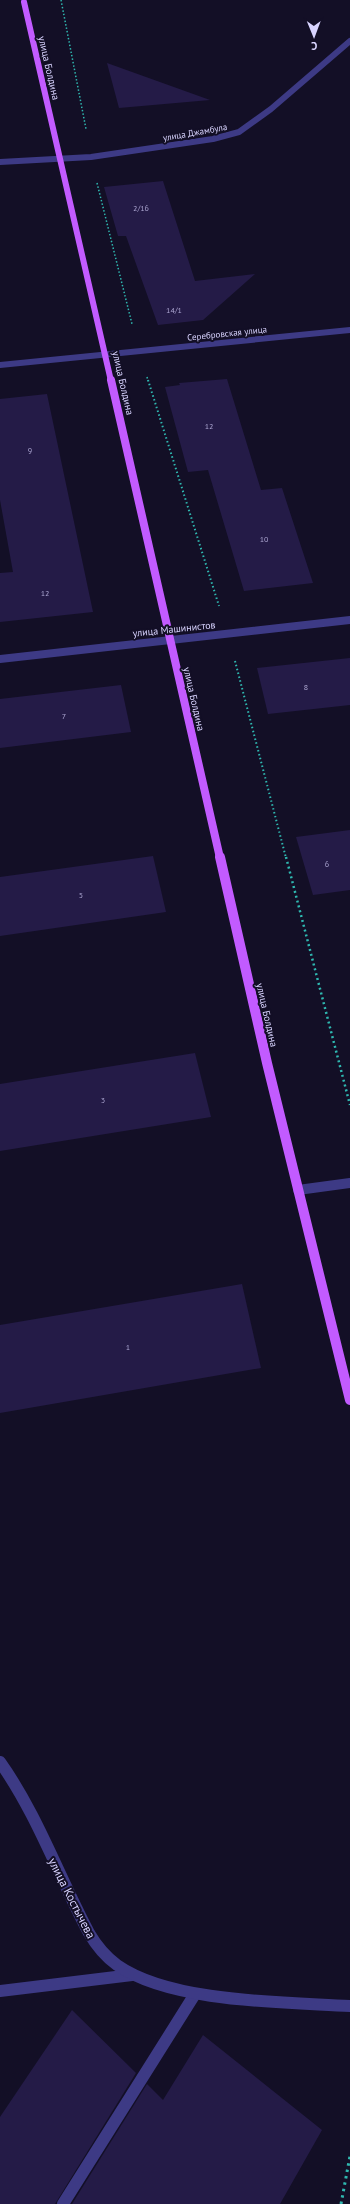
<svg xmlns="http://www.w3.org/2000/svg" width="350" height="2204" font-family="'PT Sans',sans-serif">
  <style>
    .building { fill: #241b47 }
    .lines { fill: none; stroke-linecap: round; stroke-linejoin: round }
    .path-far3 { stroke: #2fb8b0; stroke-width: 1.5; stroke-dasharray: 1.5 2; stroke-linecap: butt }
    .path-far2 { stroke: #2fb8b0; stroke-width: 2; stroke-dasharray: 1.5 2.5; stroke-linecap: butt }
    .path-far1 { stroke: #2fb8b0; stroke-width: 2.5; stroke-dasharray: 2 3; stroke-linecap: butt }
    .path { stroke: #2fb8b0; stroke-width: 3; stroke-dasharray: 2.5 4; stroke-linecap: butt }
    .lane { stroke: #3d3a85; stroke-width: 12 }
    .street-far3 { stroke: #3d3a85; stroke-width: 6 }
    .street-far2 { stroke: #3d3a85; stroke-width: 8 }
    .street-far1 { stroke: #3d3a85; stroke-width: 10 }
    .street { stroke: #3d3a85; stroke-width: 12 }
    .primary-far2 { stroke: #c25bff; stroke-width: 6 }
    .primary-far1 { stroke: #c25bff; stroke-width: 8 }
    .primary { stroke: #c25bff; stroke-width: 10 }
    .labels { text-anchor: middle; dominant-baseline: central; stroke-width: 4; stroke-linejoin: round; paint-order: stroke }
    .number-label { font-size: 8px; fill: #aca6d1 }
    .far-street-label { font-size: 9px; fill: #d9d4ff; stroke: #130f26 }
    .street-label { font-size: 10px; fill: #d9d4ff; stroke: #130f26 }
    .near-street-label { font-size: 12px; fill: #d9d4ff; stroke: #130f26 }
  </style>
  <rect width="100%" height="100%" fill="#130f26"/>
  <!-- building -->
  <g class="building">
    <path d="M 107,63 L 210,100 L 119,108 Z"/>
    <path d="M 163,181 L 195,281 L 255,274 L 203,320 L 158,325 L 126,236 L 118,236 L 104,187 Z"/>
    <path d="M 227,379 L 261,490 L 282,488 L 313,583 L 244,591 L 208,470 L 188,472 L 165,387 L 180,385 L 179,383 Z"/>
    <path d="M 47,394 L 93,612 L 0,622 L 0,573 L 13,572 L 0,500 L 0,399 Z"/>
    <path d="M 350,658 L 350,705 L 268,714 L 257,668 Z"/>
    <path d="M 121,685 L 131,732 L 0,748 L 0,699 Z"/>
    <path d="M 350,830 L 350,890 L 313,895 L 296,837 Z"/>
    <path d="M 153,856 L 166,912 L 0,936 L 0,877 Z"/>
    <path d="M 195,1053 L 211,1117 L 0,1151 L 0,1084 Z"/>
    <path d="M 242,1284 L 261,1368 L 0,1413 L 0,1325 Z"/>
    <path d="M 72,2010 L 136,2073 L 55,2204 L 0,2204 L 0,2117 Z"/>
    <path d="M 203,2035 L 322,2130 L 280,2204 L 72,2204 L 147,2084 L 163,2100 Z"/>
  </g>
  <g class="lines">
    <!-- path-far3 -->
    <g class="path-far3">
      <path d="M 61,0 L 86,129"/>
      <path d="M 97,183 L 132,324"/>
      <path d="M 147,377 L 148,381"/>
    </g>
    <!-- path-far2 -->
    <g class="path-far2">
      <path d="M 148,380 L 219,606"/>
      <path d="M 235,661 L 286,858"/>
    </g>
    <!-- path-far1 -->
    <path class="path-far1" d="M 286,857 L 350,1105"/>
    <!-- path -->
    <path class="path" d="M 341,2204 L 350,2156"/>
    <!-- lane -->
    <g class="lane">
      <path d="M 0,1991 L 132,1975"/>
      <path d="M 63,2204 L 195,1994"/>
    </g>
    <!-- street-far3 -->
    <g class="street-far3">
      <path d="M 0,162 L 91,157 L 213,139 L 239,132 L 271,109 L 350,41"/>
      <path d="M 0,365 L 350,330"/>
    </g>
    <!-- street-far2 -->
    <path class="street-far2" d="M 0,659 L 350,620"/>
    <!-- street-far1 -->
    <path class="street-far1" d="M 298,1190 L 350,1183"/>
    <!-- street -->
    <path class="street" d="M 0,1762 C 37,1814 59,1877 89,1933 C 96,1945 106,1957 117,1965 C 171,2003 285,2002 350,2006"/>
    <!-- primary-far2 -->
    <path class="primary-far2" d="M 24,2 L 111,381"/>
    <!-- primary-far1 -->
    <path class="primary-far1" d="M 111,380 L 220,858"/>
    <!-- primary -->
    <path class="primary" d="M 220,857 L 267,1063 L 350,1400"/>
  </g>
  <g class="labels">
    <!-- number labels -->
    <g class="number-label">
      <text x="141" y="208">2/16</text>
      <text x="174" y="310">14/1</text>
      <text x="209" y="426">12</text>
      <text x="30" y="450">9</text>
      <text x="264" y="539">10</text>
      <text x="45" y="593">12</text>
      <text x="306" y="687">8</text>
      <text x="64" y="716">7</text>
      <text x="327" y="864">6</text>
      <text x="81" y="895">5</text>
      <text x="103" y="1100">3</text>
      <text x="128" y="1347">1</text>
    </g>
    <!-- far-street labels -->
    <g class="far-street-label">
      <text transform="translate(195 132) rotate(-10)">улица Джамбула</text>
      <text transform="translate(227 333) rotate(-6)">Серебровская улица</text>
    </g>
    <!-- street labels -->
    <g class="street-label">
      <text transform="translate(49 68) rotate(77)">улица Болдина</text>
      <text transform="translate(123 383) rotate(77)">улица Болдина</text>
      <text transform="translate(174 629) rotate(-6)">улица Машинистов</text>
      <text transform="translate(194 699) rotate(77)">улица Болдина</text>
      <text transform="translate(267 1015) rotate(77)">улица Болдина</text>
    </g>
    <!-- near-street labels -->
    <g class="near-street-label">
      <text transform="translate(72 1898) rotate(63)">улица Костычева</text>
    </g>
  </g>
  <!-- north arrow -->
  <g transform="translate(314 36) rotate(179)" stroke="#130f26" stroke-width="3" paint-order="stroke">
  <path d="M0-3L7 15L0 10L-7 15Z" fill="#d9d4ff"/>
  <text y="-6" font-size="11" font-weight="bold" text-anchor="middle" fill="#d9d4ff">С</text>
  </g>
</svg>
